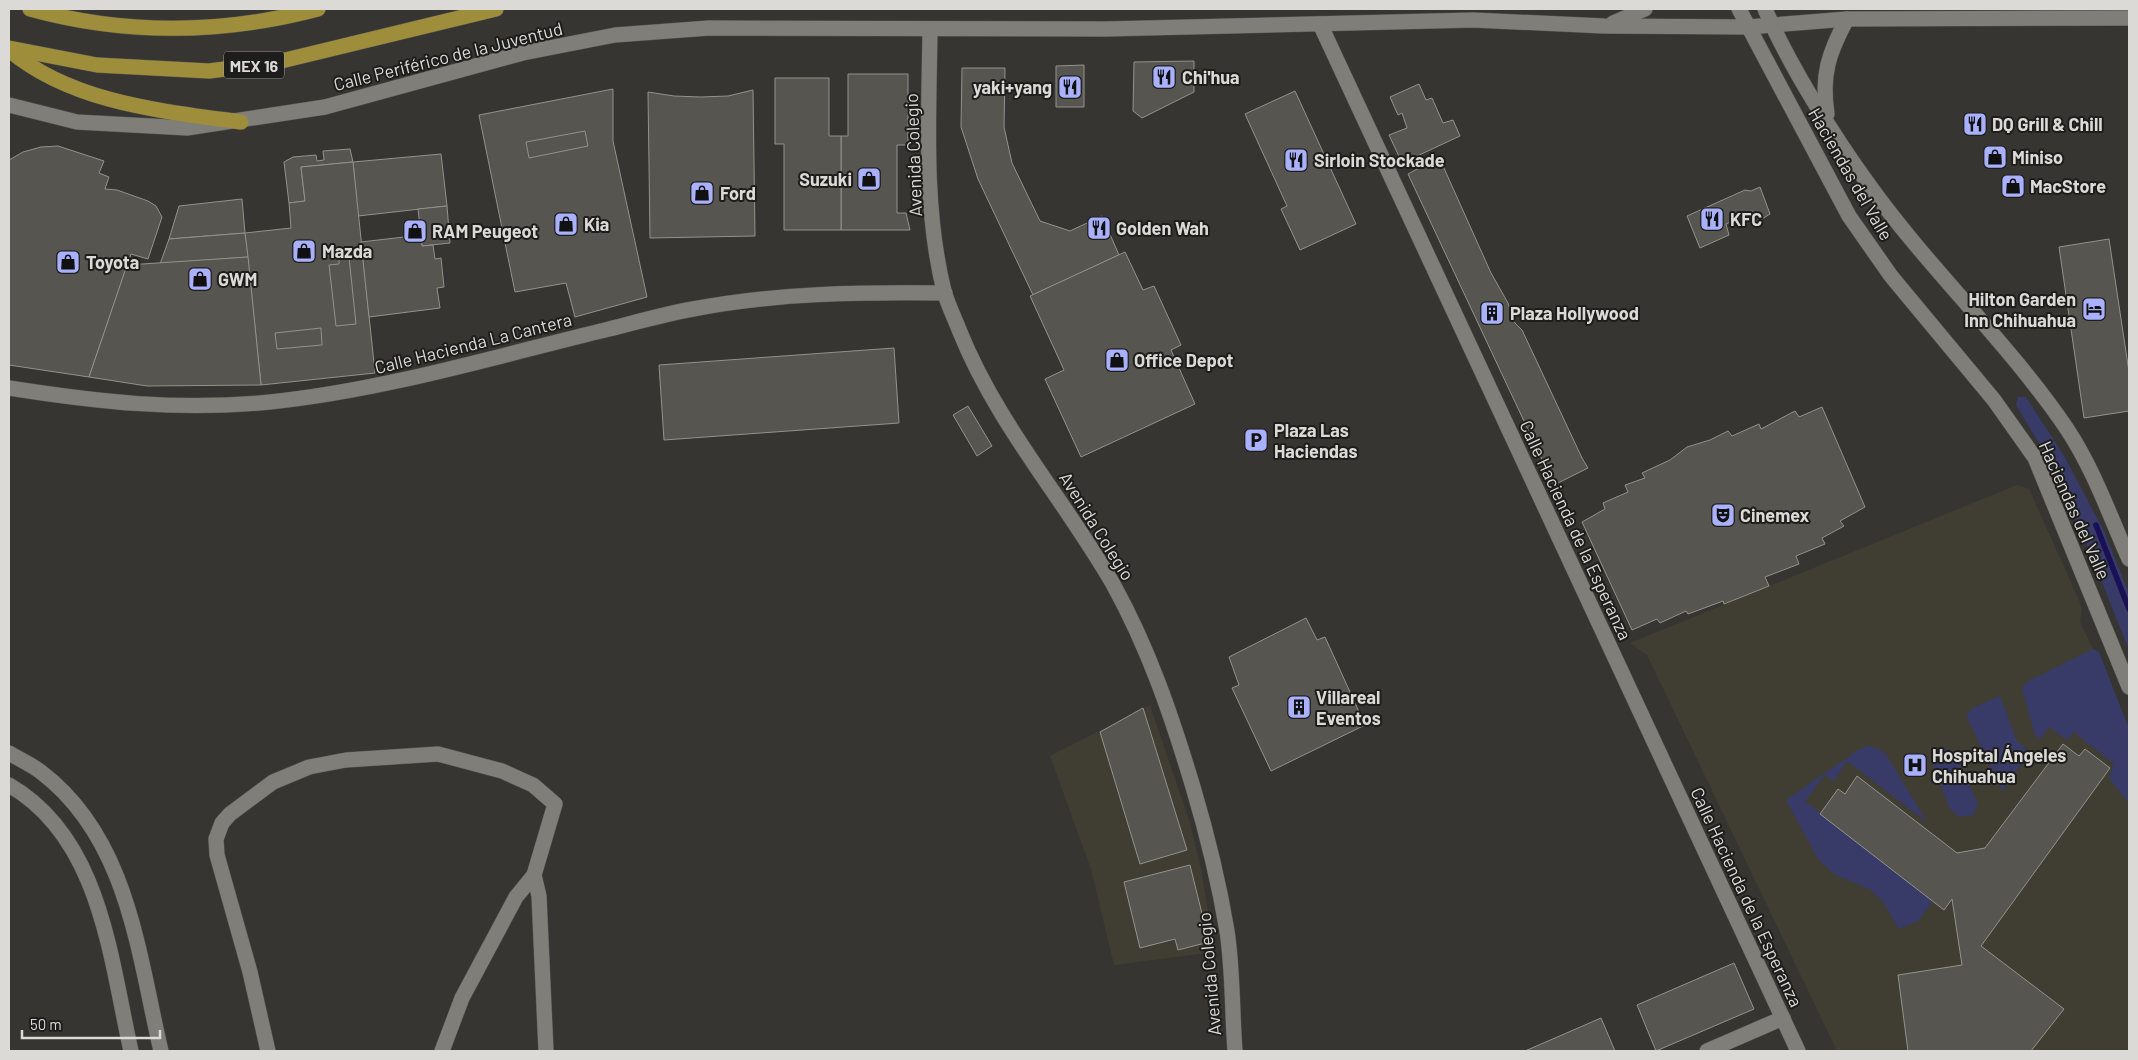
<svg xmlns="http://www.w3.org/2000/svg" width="2138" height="1060" font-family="Barlow,sans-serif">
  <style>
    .built { fill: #403e33 }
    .green { fill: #383a68 }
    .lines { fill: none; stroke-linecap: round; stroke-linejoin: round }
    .stream { stroke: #1a1054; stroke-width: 5.5 }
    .building { fill: #565550; stroke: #93928c }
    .street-casing { stroke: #53524e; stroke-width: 16 }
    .secondary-casing { stroke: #53524e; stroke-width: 16 }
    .highway-casing { stroke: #53524e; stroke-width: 16 }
    .street { stroke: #7f7e79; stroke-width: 15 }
    .secondary { stroke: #7f7e79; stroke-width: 15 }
    .highway { stroke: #9e8e3b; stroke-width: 15 }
    .labels { text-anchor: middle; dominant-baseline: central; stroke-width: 4; stroke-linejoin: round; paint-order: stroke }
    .shield { fill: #1d1d1b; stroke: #a2a19f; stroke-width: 1 }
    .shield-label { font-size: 16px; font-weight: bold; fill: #dbdad7 }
    .street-label { font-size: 18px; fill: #dbdad7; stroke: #1d1d1b }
    .poi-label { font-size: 18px; font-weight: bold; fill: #dbdad7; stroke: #1d1d1b; text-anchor: start }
  </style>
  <rect width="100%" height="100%" fill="#363531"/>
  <!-- built -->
  <g class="built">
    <path d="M 2017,485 L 2029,489 L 2079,600 L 2082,610 L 2080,622 L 2093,649 L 2099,652 L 2129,729 L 2129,1051 L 1837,1051 L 1647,655 L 1630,643 Z"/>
    <path d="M 1150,705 L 1190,823 L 1201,869 L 1215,952 L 1114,965 L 1091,869 L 1050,756 Z"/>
  </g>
  <!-- green -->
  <g class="green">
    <path d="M 2018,397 L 2026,397 L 2063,454 L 2104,531 L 2129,593 L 2129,650 L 2061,480 L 2016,405 Z"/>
    <path d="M 2093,649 L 2099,652 L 2129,729 L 2129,803 L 2109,778 L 2114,764 L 2074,732 L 2067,740 L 2049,727 L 2040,740 L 2035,735 L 2022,689 L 2025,683 Z"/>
    <path d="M 2000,696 L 2017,741 L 2030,752 L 2002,791 L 1966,715 L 1973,708 Z"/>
    <path d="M 1868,746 L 1877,748 L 1886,754 L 1927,822 L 1847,761 L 1834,781 L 1825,775 L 1805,801 L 1933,901 L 1918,921 L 1899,929 L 1882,900 L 1869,889 L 1834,874 L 1818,859 L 1786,800 L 1858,750 Z"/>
    <path d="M 1943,748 L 1954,751 L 1978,804 L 1973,815 L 1959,817 L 1950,809 L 1932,763 L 1934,752 Z"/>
  </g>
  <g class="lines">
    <!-- stream -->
    <path class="stream" d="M 2096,525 L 2129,609"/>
  </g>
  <!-- building -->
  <g class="building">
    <path d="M 1194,61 L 1194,92 L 1142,118 L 1133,111 L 1134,62 Z"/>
    <path d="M 1084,65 L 1084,107 L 1056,107 L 1056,66 Z"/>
    <path d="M 962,68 L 1005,68 L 1004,127 L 1012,163 L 1040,221 L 1070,231 L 1102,216 L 1119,255 L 1033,295 L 978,179 L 961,127 Z"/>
    <path d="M 848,74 L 908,74 L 908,145 L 897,145 L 897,213 L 906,213 L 910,230 L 841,230 L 841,136 L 848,136 Z"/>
    <path d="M 775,78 L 829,78 L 829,136 L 841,136 L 841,230 L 784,230 L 784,144 L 775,144 Z"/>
    <path d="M 1419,84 L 1426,100 L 1432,98 L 1443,123 L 1453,120 L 1460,136 L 1402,163 L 1389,135 L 1407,128 L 1402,113 L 1398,115 L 1390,97 Z"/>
    <path d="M 613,89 L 613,141 L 647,297 L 575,317 L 566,283 L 515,292 L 479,115 Z"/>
    <path d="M 753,90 L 755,236 L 650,238 L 648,92 L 674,96 L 701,97 L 728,96 Z"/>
    <path d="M 1295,91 L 1356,224 L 1300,250 L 1281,209 L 1287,206 L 1245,114 Z"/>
    <path d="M 585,131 L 588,146 L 529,158 L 526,142 Z"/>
    <path d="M 58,146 L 104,161 L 99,173 L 109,177 L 105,189 L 117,190 L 148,201 L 156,206 L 162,217 L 148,259 L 131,254 L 89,377 L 9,365 L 9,160 L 23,152 L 41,147 Z"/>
    <path d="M 350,149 L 353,162 L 301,167 L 305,201 L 289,203 L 284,162 L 293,157 L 316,155 L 317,161 L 324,160 L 323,151 Z"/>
    <path d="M 441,154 L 447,206 L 358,216 L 353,162 Z"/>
    <path d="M 1439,157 L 1491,273 L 1508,303 L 1514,322 L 1522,330 L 1582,458 L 1588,468 L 1554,485 L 1408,174 Z"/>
    <path d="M 353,162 L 375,373 L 261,385 L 245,233 L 291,228 L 289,203 L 305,201 L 301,167 Z"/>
    <path d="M 1760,187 L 1770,214 L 1757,222 L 1752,211 L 1726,224 L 1729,235 L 1700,248 L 1687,216 L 1745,190 L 1751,191 Z"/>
    <path d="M 242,199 L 245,233 L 169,239 L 179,206 Z"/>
    <path d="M 447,206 L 450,243 L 422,246 L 418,209 Z"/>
    <path d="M 245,233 L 248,257 L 160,264 L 169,239 Z"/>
    <path d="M 421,235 L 422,246 L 433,245 L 435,259 L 441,258 L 444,287 L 437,288 L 440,308 L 369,317 L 361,242 Z"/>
    <path d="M 2109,239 L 2129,372 L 2129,411 L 2084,418 L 2059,247 Z"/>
    <path d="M 1125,252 L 1143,290 L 1154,286 L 1181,345 L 1171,350 L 1195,404 L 1081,457 L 1045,379 L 1064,370 L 1030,296 Z"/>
    <path d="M 248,257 L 261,385 L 147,386 L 89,377 L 127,265 Z"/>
    <path d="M 349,257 L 356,324 L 336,326 L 329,265 L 339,264 L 339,258 Z"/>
    <path d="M 321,328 L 322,345 L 277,349 L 275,333 Z"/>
    <path d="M 894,348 L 899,423 L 664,440 L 659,365 Z"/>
    <path d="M 968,406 L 992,446 L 977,456 L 953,415 Z"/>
    <path d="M 1822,407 L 1865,507 L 1840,521 L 1844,526 L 1822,538 L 1825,544 L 1796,556 L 1799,564 L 1765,577 L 1769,586 L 1724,604 L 1723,601 L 1688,614 L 1686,611 L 1660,623 L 1657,619 L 1632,630 L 1582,522 L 1605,509 L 1603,503 L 1628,492 L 1625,485 L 1645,478 L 1642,473 L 1670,460 L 1687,447 L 1710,440 L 1728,431 L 1732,436 L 1759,424 L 1761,429 L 1795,411 L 1799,417 Z"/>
    <path d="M 1306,618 L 1317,640 L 1325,637 L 1365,725 L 1271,771 L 1232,688 L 1239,685 L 1229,657 Z"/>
    <path d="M 1143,708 L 1187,850 L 1140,864 L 1100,732 Z"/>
    <path d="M 2063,744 L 2079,756 L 2085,749 L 2110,768 L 1981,946 L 2064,1009 L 2031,1051 L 1908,1051 L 1898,975 L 1962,965 L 1952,899 L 1944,910 L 1820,814 L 1838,789 L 1845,794 L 1857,776 L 1957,853 L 1985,848 Z"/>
    <path d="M 1190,865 L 1209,942 L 1178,950 L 1175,939 L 1140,948 L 1124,882 Z"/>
    <path d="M 1734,963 L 1754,1009 L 1656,1051 L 1637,1005 Z"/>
    <path d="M 1601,1018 L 1615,1051 L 1525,1051 Z"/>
  </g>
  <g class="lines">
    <!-- street casing -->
    <g class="street-casing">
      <g id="street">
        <path d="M 1320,24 L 1798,1051"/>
        <path d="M 930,30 C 929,116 923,206 944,291 C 948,305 955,319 960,332 C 997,424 1064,499 1113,584 C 1149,649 1172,717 1193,787 C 1207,834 1219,883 1227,931 C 1233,970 1232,1012 1235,1051"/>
        <path d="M 9,388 C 98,402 179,411 270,402 C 385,390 497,356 609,329 C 637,322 665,314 693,309 C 776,293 860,292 945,293"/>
        <path d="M 268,1051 L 250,972 L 217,855 L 216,839 L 222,823 L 230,814 L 273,782 L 309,767 L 346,760 L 438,754 L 502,771 L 533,785 L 555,804 L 534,875 L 539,896 L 546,1051"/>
        <path d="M 442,1051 L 462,998 L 516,897 L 534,875"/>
        <path d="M 1707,1051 L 1783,1018"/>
      </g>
    </g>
    <!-- secondary casing -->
    <g class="secondary-casing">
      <g id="secondary">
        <path d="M 1739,9 L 1849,216 L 1891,276 L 1994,400 L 2035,458 L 2129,687"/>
        <path d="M 1765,9 C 1789,65 1833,135 1869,185 C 1930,270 2008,342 2067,429 C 2093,468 2110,516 2129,559"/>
        <path d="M 1613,23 L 1645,9"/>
        <path d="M 9,105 L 77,122 L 187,128 L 325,107 L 523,53 L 615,35 L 709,28 L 1105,29 L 1473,20 L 1604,26 L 1748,27 L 1847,19 L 2129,18"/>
        <path d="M 1827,114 C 1821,75 1829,52 1847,19"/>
        <path d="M 9,753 C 19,759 32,765 41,772 C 128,838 138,953 161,1051"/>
        <path d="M 9,785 C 101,838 110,958 131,1051"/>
      </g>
    </g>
    <!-- highway casing -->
    <g class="highway-casing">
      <g id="highway">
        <path d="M 30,9 C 125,35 223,34 318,9"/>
        <path d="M 9,48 L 97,65 L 209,71 L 273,63 L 496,9"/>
        <path d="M 9,50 C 72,103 162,111 241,122"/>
      </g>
    </g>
    <!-- street -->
    <use href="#street" class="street"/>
    <!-- secondary -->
    <use href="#secondary" class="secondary"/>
    <!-- highway -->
    <use href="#highway" class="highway"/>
  </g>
  <!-- icons -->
  <defs>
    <g id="restaurant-square" transform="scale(1.25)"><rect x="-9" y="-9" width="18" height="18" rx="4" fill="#a9b0fc" stroke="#1d1d1b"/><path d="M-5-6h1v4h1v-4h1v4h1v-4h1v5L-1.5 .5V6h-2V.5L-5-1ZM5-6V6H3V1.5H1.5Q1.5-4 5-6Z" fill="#111"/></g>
    <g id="shop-square" transform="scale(1.25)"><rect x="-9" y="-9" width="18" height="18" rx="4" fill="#a9b0fc" stroke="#1d1d1b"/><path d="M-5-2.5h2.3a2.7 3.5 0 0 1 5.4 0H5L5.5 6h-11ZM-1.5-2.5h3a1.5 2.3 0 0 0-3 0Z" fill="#111"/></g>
    <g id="hotel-square" transform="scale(1.25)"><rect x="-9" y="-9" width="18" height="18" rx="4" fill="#a9b0fc" stroke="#1d1d1b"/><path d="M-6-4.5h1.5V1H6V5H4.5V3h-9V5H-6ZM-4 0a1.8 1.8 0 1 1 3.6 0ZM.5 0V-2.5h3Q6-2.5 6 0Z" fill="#111"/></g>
    <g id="building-square" transform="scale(1.25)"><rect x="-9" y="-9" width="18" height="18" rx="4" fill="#a9b0fc" stroke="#1d1d1b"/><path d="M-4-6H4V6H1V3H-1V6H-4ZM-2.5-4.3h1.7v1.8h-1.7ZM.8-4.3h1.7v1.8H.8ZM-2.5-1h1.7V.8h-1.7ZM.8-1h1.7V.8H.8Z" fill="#111"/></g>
    <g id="parking-square" transform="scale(1.25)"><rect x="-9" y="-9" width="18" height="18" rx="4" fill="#a9b0fc" stroke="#1d1d1b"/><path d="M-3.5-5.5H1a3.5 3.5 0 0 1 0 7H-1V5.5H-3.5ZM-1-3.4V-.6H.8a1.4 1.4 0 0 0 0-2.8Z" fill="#111"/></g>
    <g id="theatre-square" transform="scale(1.25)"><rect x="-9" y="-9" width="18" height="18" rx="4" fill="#a9b0fc" stroke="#1d1d1b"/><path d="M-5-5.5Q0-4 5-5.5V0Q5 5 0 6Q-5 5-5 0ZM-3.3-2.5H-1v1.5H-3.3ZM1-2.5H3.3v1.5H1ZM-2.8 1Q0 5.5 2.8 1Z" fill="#111"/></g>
    <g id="hospital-square" transform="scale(1.25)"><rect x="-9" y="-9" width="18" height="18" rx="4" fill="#a9b0fc" stroke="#1d1d1b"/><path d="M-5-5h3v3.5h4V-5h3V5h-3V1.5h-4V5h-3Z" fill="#111"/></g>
  </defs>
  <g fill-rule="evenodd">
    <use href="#restaurant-square" x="1164" y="77"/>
    <use href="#restaurant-square" x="1070" y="87"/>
    <use href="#restaurant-square" x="1975" y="124"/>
    <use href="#shop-square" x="1995" y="157"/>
    <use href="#restaurant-square" x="1296" y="160"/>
    <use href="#shop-square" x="869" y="179"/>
    <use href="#shop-square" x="2013" y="186"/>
    <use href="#shop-square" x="702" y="193"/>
    <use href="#restaurant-square" x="1712" y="219"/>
    <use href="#shop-square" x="566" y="224"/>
    <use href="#restaurant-square" x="1099" y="228"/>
    <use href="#shop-square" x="415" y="231"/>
    <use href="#shop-square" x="304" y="251"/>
    <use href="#shop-square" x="68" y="262"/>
    <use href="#shop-square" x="200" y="279"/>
    <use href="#hotel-square" x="2094" y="309"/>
    <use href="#building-square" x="1492" y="313"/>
    <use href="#shop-square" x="1117" y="360"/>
    <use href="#parking-square" x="1256" y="440"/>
    <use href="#theatre-square" x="1723" y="515"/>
    <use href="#building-square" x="1299" y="707"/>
    <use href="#hospital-square" x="1915" y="765"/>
  </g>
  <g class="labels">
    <!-- shield labels -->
    <rect class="shield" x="224" y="51.5" width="60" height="27" rx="4"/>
    <g class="shield-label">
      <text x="254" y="65">MEX 16</text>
    </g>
    <!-- street labels -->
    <g class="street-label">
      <text transform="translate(448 56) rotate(-14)">Calle Periférico de la Juventud</text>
      <text transform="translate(913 155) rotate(-92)">Avenida Colegio</text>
      <text transform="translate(1851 174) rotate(60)">Haciendas del Valle</text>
      <text transform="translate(473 343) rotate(-14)">Calle Hacienda La Cantera</text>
      <text transform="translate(2075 510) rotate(66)">Haciendas del Valle</text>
      <text transform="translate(1097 526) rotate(58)">Avenida Colegio</text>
      <text transform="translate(1576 530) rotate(65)">Calle Hacienda de la Esperanza</text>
      <text transform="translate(1747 897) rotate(65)">Calle Hacienda de la Esperanza</text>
      <text transform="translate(1209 974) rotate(-95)">Avenida Colegio</text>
    </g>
    <!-- poi labels -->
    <g class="poi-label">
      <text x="1182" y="77">Chi'hua</text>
      <text x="1052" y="87" text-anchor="end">yaki+yang</text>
      <text x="1992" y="124">DQ Grill &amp; Chill</text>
      <text x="2012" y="157">Miniso</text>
      <text x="1314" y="160">Sirloin Stockade</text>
      <text x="852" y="179" text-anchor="end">Suzuki</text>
      <text x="2030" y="186">MacStore</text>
      <text x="720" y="193">Ford</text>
      <text x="1730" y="219">KFC</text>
      <text x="584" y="224">Kia</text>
      <text x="1116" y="228">Golden Wah</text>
      <text x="432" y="231">RAM Peugeot</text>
      <text x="322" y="251">Mazda</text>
      <text x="86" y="262">Toyota</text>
      <text x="218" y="279">GWM</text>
      <text x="2076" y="299" text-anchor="end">Hilton Garden<tspan x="2076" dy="21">Inn Chihuahua</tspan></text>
      <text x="1510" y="313">Plaza Hollywood</text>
      <text x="1134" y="360">Office Depot</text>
      <text x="1274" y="430">Plaza Las<tspan x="1274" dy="21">Haciendas</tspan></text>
      <text x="1740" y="515">Cinemex</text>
      <text x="1316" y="697">Villareal<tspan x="1316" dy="21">Eventos</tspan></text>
      <text x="1932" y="755">Hospital Ángeles<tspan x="1932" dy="21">Chihuahua</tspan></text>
    </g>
  </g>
  <!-- border -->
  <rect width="2138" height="1060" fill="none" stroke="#dbdad7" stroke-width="20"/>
  <!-- scale -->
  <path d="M22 1030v8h138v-8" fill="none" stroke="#dbdad7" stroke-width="2.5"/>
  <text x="30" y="1030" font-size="15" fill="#dbdad7" stroke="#1d1d1b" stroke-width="4" paint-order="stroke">50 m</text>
</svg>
